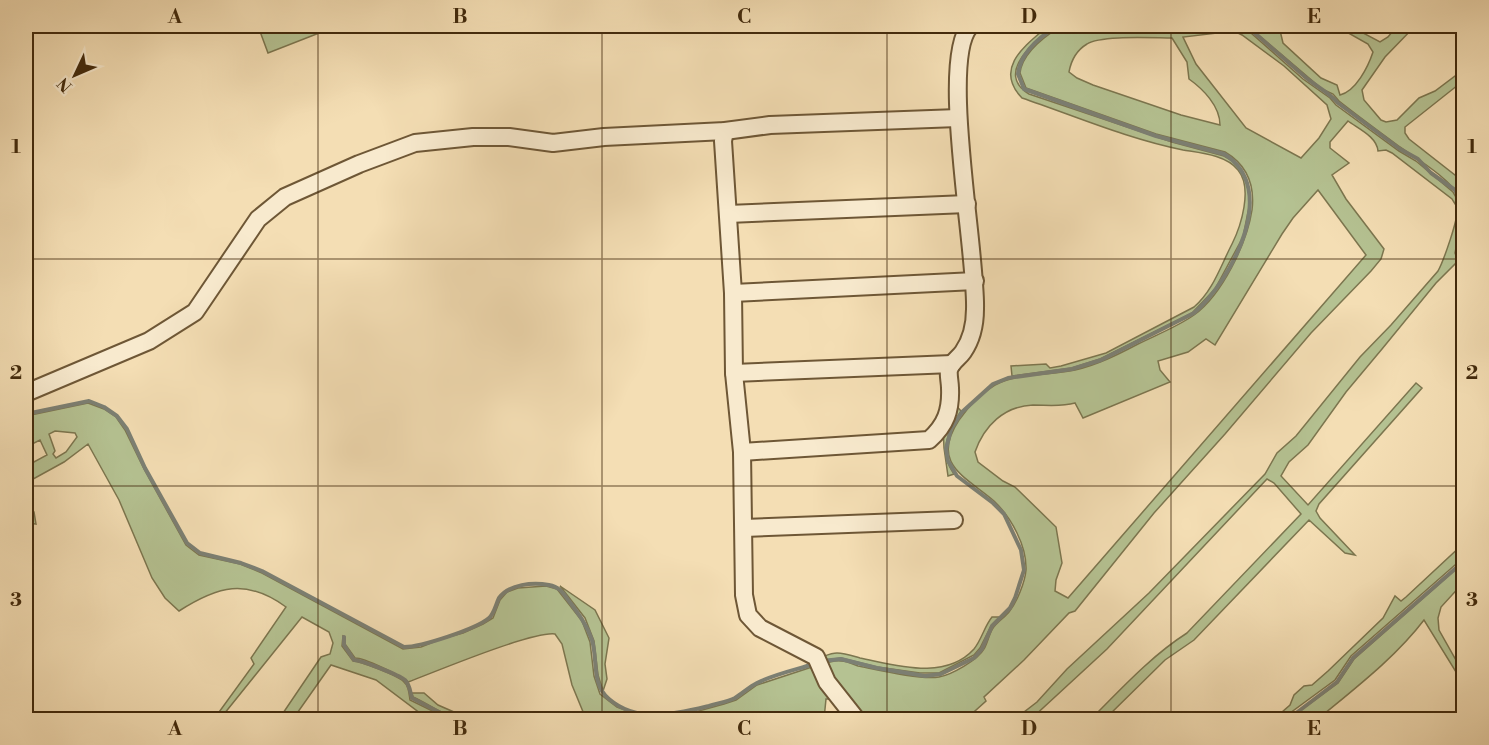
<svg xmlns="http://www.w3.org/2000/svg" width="1489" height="745" font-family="'Libre Bodoni',serif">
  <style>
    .green { fill: #b5c292; stroke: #7c764f; stroke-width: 1.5; fill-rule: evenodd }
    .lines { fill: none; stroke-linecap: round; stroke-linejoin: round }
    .stream { stroke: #7c8074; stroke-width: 4 }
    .minor-casing { stroke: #6e5736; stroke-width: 20 }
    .minor { stroke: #f8eace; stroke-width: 16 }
    .grid { fill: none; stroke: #422a0c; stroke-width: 1.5; stroke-opacity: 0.55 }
    .neatline { fill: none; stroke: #422a0c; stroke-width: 2 }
    .grid-label { font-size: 20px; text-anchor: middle; font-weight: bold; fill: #422a0c }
  </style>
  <rect width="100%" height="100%" fill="#f4deb4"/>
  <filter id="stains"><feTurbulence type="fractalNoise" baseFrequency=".00333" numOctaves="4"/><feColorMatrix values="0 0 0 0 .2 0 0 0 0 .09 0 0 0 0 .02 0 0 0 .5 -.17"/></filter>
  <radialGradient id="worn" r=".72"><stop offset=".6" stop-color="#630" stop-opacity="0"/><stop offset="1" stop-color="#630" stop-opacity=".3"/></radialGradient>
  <!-- green -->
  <g class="green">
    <path d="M 258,26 L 337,26 L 268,53 Z"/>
    <path d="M 1048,26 L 1055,26 C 1036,40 994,73 1029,94 L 1172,142 L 1224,156 L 1236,163 L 1244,175 L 1248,185 L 1250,202 L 1243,237 L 1215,289 L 1192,313 L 1100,359 L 1072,368 L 1012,376 L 1011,366 L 1046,364 L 1050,368 L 1061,366 L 1106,353 L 1194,307 C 1213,291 1221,265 1232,244 C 1241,226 1253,188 1238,170 C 1226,155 1201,153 1183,150 C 1128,139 1075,116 1022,98 C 993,68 1026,45 1048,26 Z"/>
    <path d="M 1061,26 L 1243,26 L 1303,79 L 1330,98 L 1336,105 L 1399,151 L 1416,161 L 1453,192 L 1460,204 L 1463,214 L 1455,253 L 1458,261 L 1436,283 L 1382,349 L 1346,392 L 1308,445 L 1289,462 L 1281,476 L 1308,505 L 1416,383 L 1422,388 L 1319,504 L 1316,511 L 1320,518 L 1355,555 L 1345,553 L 1309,520 L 1194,640 L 1165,660 L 1105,719 L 1091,719 C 1121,689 1151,656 1187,633 L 1301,514 L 1274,483 L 1267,479 L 1107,649 L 1031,719 L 1011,719 L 1020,715 L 1037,702 L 1067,669 L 1149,593 L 1265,474 L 1277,453 L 1296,436 L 1360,357 L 1391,325 L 1438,271 C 1443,262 1459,218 1457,208 C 1457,206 1453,201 1452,199 L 1392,153 L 1386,150 L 1378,151 C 1377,137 1359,129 1348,121 L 1330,142 L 1330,148 L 1349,163 L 1332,175 L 1346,199 L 1384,249 L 1381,259 L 1371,271 L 1311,333 L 1225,434 L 1154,513 L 1075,611 L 1069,613 L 1024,660 L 984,697 L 986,701 L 966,719 L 860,719 L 823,663 C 828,663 835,660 841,661 C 846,661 853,664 858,666 C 878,670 920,680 939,677 C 951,675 978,660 984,649 C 988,642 989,634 993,628 C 997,622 1005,617 1009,612 C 1017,602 1025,582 1026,570 C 1027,546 1011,517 994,501 C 965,476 930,464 959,420 C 968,407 981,393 995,385 C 1019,372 1049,376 1075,370 C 1097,365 1117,355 1138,344 C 1156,335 1177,327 1194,315 C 1222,295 1247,243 1252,210 C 1255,185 1247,165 1225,152 L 1156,134 L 1026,88 L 1020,73 C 1022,53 1045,36 1061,26 ZM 1234,31 L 1242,35 L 1284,66 L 1327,105 L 1331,119 L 1319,138 L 1301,158 L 1246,128 L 1196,64 L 1183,37 ZM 1172,38 L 1187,62 L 1189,79 C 1203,89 1220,106 1220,125 L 1181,115 L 1093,85 L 1077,78 L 1069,72 C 1071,61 1077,50 1087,44 C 1100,35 1153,38 1172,38 ZM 1318,190 L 1366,255 L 1068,598 L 1055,591 L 1056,580 L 1062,563 L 1056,527 L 1015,487 L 1003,481 L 978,462 L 975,452 C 984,426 1004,406 1033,405 C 1047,405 1061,407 1075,403 L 1083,418 L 1170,382 L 1160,370 L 1158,361 L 1188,352 L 1206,339 L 1215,345 L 1282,234 L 1293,218 Z"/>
    <path d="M 1248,26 L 1279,26 L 1283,43 L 1321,78 L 1337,85 L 1340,95 C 1356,91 1368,67 1373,52 L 1368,44 L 1336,26 L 1350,26 L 1380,42 L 1388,37 L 1397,26 L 1415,26 L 1385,57 L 1362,90 L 1364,100 L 1381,120 L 1386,122 L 1397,120 L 1419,98 L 1435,91 L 1463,70 L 1463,81 L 1405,127 L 1405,133 L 1409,139 L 1455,175 L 1463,167 L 1463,201 C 1450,178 1417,159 1396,144 C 1377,130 1358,116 1339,101 L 1333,94 L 1322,89 Z"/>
    <path d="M 953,402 L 961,411 C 948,431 938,452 954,474 L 948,476 L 944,448 L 943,427 Z"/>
    <path d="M 88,403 L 104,409 L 116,417 L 125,430 L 144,469 L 186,545 L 199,555 L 240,564 L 262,573 L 403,649 L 421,647 L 441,639 L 463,633 L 483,624 L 493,618 L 500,600 L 507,592 L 518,588 L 546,586 L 557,589 L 582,621 L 590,642 L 594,676 L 600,694 L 617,707 L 639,715 L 658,717 L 684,715 L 724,704 L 736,700 L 757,685 L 815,666 L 835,699 L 826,699 L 824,719 L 586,719 L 572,685 L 562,644 L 555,634 C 532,631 435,672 408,682 C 401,675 364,658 355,658 L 345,644 L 345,637 L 343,636 L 342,646 L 353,661 C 360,661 398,676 403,681 C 409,686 409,693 410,700 L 449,719 L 432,719 L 424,716 L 376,680 L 331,665 L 293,719 L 279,719 L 321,657 L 330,654 L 333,643 L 329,632 L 302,617 L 220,719 L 214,719 L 254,664 L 251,658 L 286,607 C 246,578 218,586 179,611 L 165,598 L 152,578 L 119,500 L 88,444 L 64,462 L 26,483 L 26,416 ZM 55,431 L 75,433 L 77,437 L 66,452 L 56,458 L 53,454 L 55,451 L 49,434 ZM 40,440 L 47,455 L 34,462 L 26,447 Z"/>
    <path d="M 26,500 L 34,512 L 36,524 L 29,523 L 26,530 Z"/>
    <path d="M 1463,544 L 1463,558 L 1351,656 L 1335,680 L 1286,716 L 1284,719 L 1274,719 L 1290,705 L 1294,695 L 1304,686 L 1312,685 L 1328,671 L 1383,618 L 1395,596 L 1401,601 L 1406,597 Z"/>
    <path d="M 1463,563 L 1463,583 L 1441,607 L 1438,618 L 1439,630 L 1457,662 L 1456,672 L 1424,620 C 1395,658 1354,689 1318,719 L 1289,719 L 1338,683 L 1354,659 Z"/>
    <path d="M 560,586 L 595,610 L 609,638 L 605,664 L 607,679 L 603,691 L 598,675 L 594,641 L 585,618 Z"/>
    <path d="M 992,617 L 1000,617 L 991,626 L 980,648 L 974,655 L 939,673 L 920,673 L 877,667 L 841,658 L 825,660 L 819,658 C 825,656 831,653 837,653 C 844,653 853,656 860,658 C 896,665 945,681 974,649 C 982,639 984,627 992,617 Z"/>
    <path d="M 412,693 L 424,693 L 438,705 L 470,719 C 448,720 433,706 413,697 Z"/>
  </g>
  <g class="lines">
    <!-- stream -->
    <g class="stream">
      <path d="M 1246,26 C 1266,42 1285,60 1304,76 C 1315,86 1329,92 1338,103 L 1400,149 L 1418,159 L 1431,173 L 1455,190 L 1464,206"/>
      <path d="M 1464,227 L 1458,253 L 1464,262"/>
      <path d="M 26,414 L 89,401 L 104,407 L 117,416 L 127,429 L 145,468 L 187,543 L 200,553 L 241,563 L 262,571 L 404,647 C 421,647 476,629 489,618 C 494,614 496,604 499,598 C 509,584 533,582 549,585 C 560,587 563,593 569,601 C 578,613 587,625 592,640 C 598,660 591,684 609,699 C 638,724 676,714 709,706 C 718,703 727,702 735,698 C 743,693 749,687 757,683 C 775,674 795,670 814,664"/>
      <path d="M 344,637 L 344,645 L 354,660 C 361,660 399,675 405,680 C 410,685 410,692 412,698 L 454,720"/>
      <path d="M 822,661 L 841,659 L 877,668 L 925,676 L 941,674 L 974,658 L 982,649 L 992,626 L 1010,608 L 1015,598 L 1024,570 L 1021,550 L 1004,514 L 993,503 L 957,476 L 948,461 L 946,449 L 951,429 L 962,412 L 993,384 L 1008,378 L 1072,369 L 1101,360 L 1194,313 C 1231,281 1281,189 1224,154 L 1156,136 L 1024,89 L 1018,74 C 1020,53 1041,36 1057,26"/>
      <path d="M 1287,720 L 1337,682 L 1353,658 L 1464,561"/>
    </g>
    <!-- minor casing -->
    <g class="minor-casing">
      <g id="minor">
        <path d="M 725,131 L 723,141 L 733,293 L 734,373 L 742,452 L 744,595 L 748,615 L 760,628 L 816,657 L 827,682 L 857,720"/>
        <path d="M 728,214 L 967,204"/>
        <path d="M 733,293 L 975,281"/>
        <path d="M 734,373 L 952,364"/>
        <path d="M 26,393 L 149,341 L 195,312 L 258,219 L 285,197 L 359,164 L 415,143 L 473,137 L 509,137 L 553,143 L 604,137 L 725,131 L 770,125 L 958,118"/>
        <path d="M 742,452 L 929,440 C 946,425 951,410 950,388 C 950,382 948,375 949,370 C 951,362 959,358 963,352 C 972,339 975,324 975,309 C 977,253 939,60 970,26"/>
        <path d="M 744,528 L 954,520"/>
      </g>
    </g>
    <!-- minor -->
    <use href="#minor" class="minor"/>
  </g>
  <!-- grid -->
  <path class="grid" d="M 318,26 L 318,720M 602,26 L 602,720M 887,26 L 887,720M 1171,26 L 1171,720M 26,259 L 1464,259M 26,486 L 1464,486"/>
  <!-- margin -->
  <rect width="1489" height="745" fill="none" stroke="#f4deb4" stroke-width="66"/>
  <!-- north arrow -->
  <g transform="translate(75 75) rotate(226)" stroke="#f8eace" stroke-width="4.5" paint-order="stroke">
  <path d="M0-4.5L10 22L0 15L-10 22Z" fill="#422a0c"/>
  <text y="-9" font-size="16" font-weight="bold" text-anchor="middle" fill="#422a0c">N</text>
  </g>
  <rect x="33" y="33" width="1423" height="679" class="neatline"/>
  <g class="grid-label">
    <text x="175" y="23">A</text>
    <text x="460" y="23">B</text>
    <text x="744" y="23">C</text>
    <text x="1029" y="23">D</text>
    <text x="1314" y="23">E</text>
    <text x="16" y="153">1</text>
    <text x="1472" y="153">1</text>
    <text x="16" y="379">2</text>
    <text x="1472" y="379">2</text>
    <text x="16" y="606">3</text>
    <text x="1472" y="606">3</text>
    <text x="175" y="735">A</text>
    <text x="460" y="735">B</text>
    <text x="744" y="735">C</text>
    <text x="1029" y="735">D</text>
    <text x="1314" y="735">E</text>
  </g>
  <rect width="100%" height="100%" filter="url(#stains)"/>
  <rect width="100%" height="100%" fill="url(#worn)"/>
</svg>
